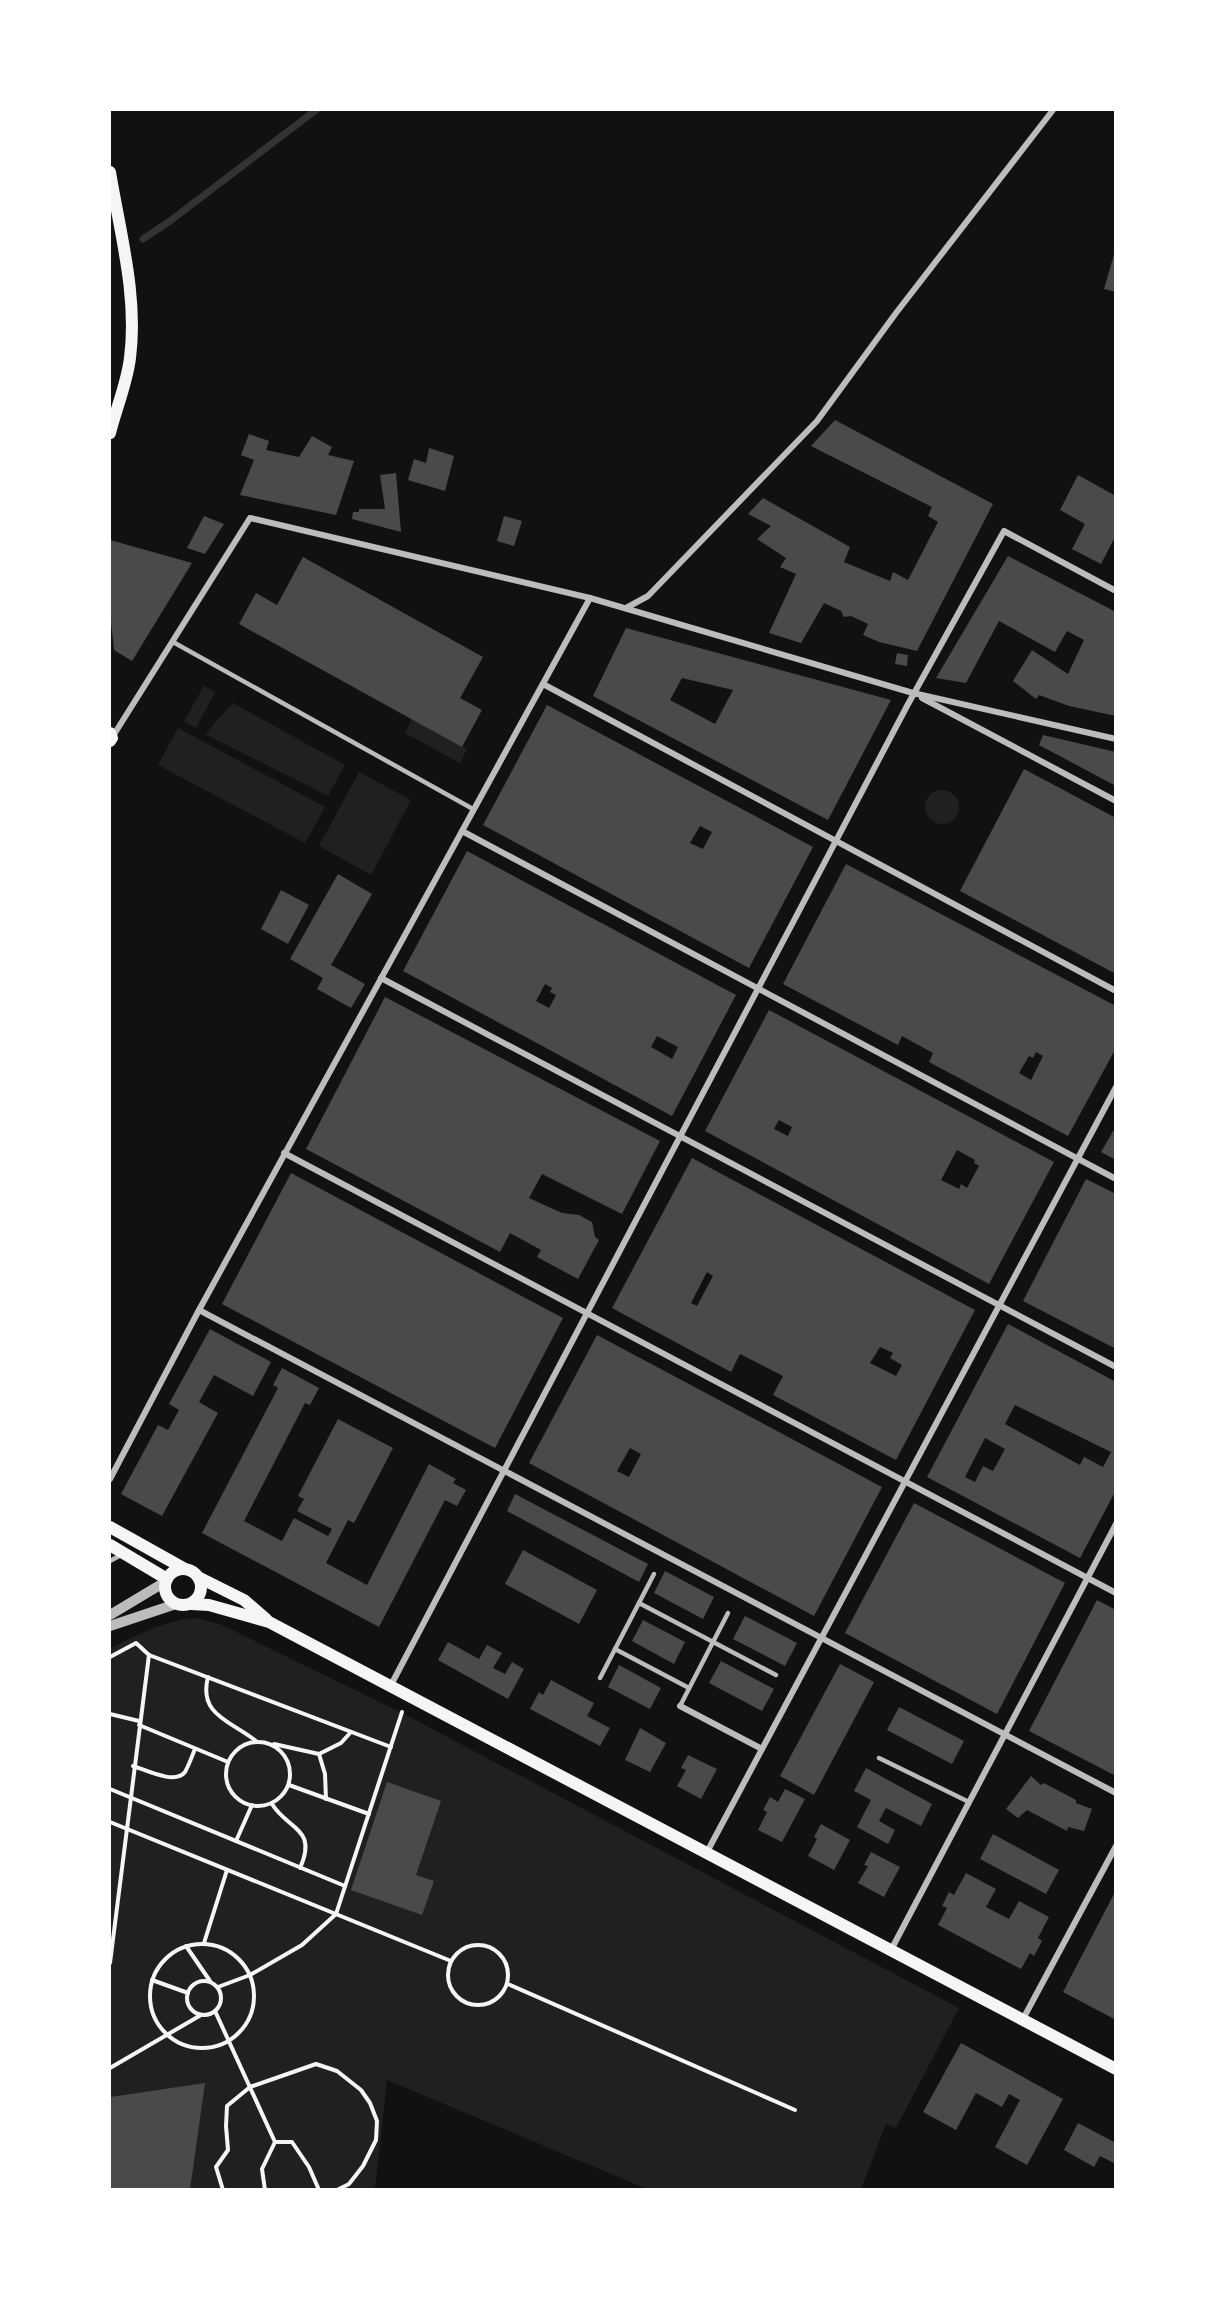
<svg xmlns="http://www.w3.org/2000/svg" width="1225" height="2299" font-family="Overpass,sans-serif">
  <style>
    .green { fill: #202020 }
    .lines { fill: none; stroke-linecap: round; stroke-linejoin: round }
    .stream { stroke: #333; stroke-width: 7 }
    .building { fill: #4a4a4a; fill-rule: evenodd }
    .path { stroke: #f5f5f5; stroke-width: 4 }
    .service { stroke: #bcbcbc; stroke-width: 4.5 }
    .minor { stroke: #bcbcbc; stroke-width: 6 }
    .tertiary { stroke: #bcbcbc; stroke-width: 10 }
    .secondary { stroke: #f5f5f5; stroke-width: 12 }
  </style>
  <rect width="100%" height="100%" fill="#111"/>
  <!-- green -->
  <g class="green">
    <path d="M 204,686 L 215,692 L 196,728 L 184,721 Z"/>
    <path d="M 233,703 L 345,765 L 328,796 L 205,734 Z"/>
    <path d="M 412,719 L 467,749 L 460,763 L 405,733 Z"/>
    <path d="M 178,728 L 325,807 L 305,843 L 158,765 Z"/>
    <path d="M 359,772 L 411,800 L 371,875 L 319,846 Z"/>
    <circle cx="942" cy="807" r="17"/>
    <path d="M 195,1618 L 220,1624 L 402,1713 L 959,2008 L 896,2128 L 886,2124 L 861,2189 L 647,2189 L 387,2080 L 375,2189 L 190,2189 L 204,2084 L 110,2097 L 110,1649 C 138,1634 163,1621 195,1618 Z"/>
  </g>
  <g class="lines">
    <!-- stream -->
    <path class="stream" d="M 143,239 L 170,221 L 316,110"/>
  </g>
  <!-- building -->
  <g class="building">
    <path d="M 1115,251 L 1116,251 L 1116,292 L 1104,289 Z"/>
    <path d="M 835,420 L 993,504 L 917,651 L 879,642 L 863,635 L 868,624 L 851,616 L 844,617 L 841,611 L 824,603 L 801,643 L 769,633 L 796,574 L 780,567 L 786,558 L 757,539 L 771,526 L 748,514 L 763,498 L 850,547 L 844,562 L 890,581 L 893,572 L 908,580 L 938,522 L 928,516 L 932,507 L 811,446 Z"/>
    <path d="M 249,434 L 269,441 L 266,450 L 299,457 L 312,436 L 332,447 L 328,455 L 354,461 L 336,515 L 240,495 L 254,460 L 241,455 Z"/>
    <path d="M 429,448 L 454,456 L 445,491 L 408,480 L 414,459 L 426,463 Z"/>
    <path d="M 396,473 L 401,532 L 352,519 L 353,512 L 359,512 L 359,509 L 385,509 L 380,475 Z"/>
    <path d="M 1078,475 L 1116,496 L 1116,540 L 1114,539 L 1101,564 L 1072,549 L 1085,524 L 1060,510 Z"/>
    <path d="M 204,516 L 224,524 L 205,554 L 187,548 Z"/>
    <path d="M 504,516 L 522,521 L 514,546 L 497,541 Z"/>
    <path d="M 110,540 L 192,563 L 132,661 L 114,650 L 110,613 Z"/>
    <path d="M 1008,556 L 1116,612 L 1116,716 L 1069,706 L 1039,695 L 1036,699 L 1013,681 L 1032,650 L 1068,674 L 1084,640 L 1067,631 L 1055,652 L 999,621 L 966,683 L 936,678 Z"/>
    <path d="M 303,557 L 483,657 L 460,698 L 482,710 L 462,747 L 239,624 L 256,593 L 277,605 Z"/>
    <path d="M 626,628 L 891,700 L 828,820 L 593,696 ZM 682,678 L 733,690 L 715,724 L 670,700 Z"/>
    <path d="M 897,653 L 908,655 L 907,666 L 895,664 Z"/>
    <path d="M 547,705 L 813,847 L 749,968 L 483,825 ZM 700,826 L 712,832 L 703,849 L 690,843 Z"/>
    <path d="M 1043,735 L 1116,752 L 1116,786 L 1039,745 Z"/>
    <path d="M 1024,769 L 1116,818 L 1116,974 L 960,891 Z"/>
    <path d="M 467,851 L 736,995 L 672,1116 L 403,971 ZM 545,984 L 552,988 L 550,992 L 556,995 L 549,1008 L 536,1001 ZM 657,1036 L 678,1047 L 672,1059 L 651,1047 Z"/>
    <path d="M 846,864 L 1116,1006 L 1116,1048 L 1068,1136 L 929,1062 L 933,1053 L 902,1036 L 898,1045 L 783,984 ZM 1036,1052 L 1043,1056 L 1031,1080 L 1019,1073 L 1029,1056 L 1033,1058 Z"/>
    <path d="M 338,874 L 372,894 L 331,965 L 365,984 L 351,1008 L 317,989 L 323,978 L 290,959 Z"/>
    <path d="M 281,890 L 309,905 L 288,944 L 261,929 Z"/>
    <path d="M 385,997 L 660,1141 L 622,1214 L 542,1174 L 529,1198 L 562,1213 L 579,1215 L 592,1222 L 595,1237 L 599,1240 L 578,1279 L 537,1257 L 541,1250 L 510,1233 L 500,1252 L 306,1149 Z"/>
    <path d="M 769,1010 L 1054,1162 L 989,1284 L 705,1131 ZM 779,1120 L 792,1127 L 788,1136 L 774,1129 ZM 957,1150 L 975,1160 L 974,1163 L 979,1166 L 967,1188 L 961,1184 L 959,1189 L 941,1180 Z"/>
    <path d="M 1116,1126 L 1116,1160 L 1101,1152 Z"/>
    <path d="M 692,1158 L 975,1310 L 896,1460 L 773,1395 L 783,1376 L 740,1354 L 731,1372 L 612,1308 ZM 707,1272 L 713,1276 L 697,1306 L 691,1303 ZM 880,1347 L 893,1353 L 890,1358 L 902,1365 L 896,1376 L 870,1363 Z"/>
    <path d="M 291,1173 L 563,1318 L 495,1448 L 222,1304 Z"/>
    <path d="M 1086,1179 L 1116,1194 L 1116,1349 L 1023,1301 Z"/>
    <path d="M 1008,1324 L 1116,1382 L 1116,1490 L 1080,1558 L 927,1477 ZM 1015,1405 L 1111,1452 L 1103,1467 L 1084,1457 L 1080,1465 L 1005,1424 ZM 985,1438 L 1005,1449 L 993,1471 L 983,1466 L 975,1482 L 965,1477 Z"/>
    <path d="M 210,1329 L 271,1362 L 253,1396 L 214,1375 L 199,1402 L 218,1413 L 162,1516 L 121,1494 L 158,1425 L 168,1430 L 179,1410 L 169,1404 Z"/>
    <path d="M 597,1335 L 882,1487 L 814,1616 L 529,1463 ZM 630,1448 L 641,1454 L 629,1477 L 617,1471 Z"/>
    <path d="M 282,1368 L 319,1388 L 310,1405 L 305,1403 L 244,1521 L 282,1541 L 294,1518 L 328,1536 L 332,1529 L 297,1511 L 304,1499 L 298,1496 L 338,1419 L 393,1448 L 354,1523 L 348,1520 L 326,1563 L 367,1585 L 429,1464 L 456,1479 L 453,1483 L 466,1490 L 457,1506 L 445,1500 L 379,1627 L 202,1533 L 278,1388 L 273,1385 Z"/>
    <path d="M 515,1494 L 648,1564 L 639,1582 L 507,1511 Z"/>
    <path d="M 914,1503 L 1065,1583 L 997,1714 L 845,1633 Z"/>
    <path d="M 523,1550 L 597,1590 L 579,1624 L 505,1584 Z"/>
    <path d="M 665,1571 L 714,1597 L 703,1619 L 654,1593 Z"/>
    <path d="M 1097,1600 L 1116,1610 L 1116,1776 L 1029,1731 Z"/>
    <path d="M 745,1616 L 797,1643 L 785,1666 L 733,1639 Z"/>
    <path d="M 643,1620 L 685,1642 L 674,1664 L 632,1641 Z"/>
    <path d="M 448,1642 L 479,1659 L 487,1645 L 502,1653 L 493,1668 L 505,1674 L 512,1662 L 524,1669 L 508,1699 L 438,1660 Z"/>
    <path d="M 721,1661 L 774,1689 L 762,1711 L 709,1683 Z"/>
    <path d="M 840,1664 L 874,1682 L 814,1795 L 780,1776 Z"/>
    <path d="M 619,1665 L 661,1688 L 650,1709 L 608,1687 Z"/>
    <path d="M 551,1680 L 594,1703 L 587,1716 L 610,1728 L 600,1746 L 530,1709 L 539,1692 L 543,1695 Z"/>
    <path d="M 899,1707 L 964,1741 L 952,1764 L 887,1730 Z"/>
    <path d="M 640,1728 L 666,1743 L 650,1772 L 625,1760 Z"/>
    <path d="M 688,1755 L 717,1769 L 701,1799 L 677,1786 L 686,1770 L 681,1768 Z"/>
    <path d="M 866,1768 L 932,1804 L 921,1826 L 886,1808 L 879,1821 L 895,1830 L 888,1844 L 857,1827 L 871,1800 L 854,1791 Z"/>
    <path d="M 1031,1776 L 1041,1785 L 1044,1783 L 1076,1800 L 1076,1803 L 1092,1809 L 1084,1831 L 1068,1827 L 1067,1831 L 1027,1810 L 1018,1818 L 1006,1809 Z"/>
    <path d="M 387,1782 L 441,1801 L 416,1875 L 434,1881 L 422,1915 L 351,1890 Z"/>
    <path d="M 785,1789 L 805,1799 L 782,1842 L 758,1830 L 767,1812 L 763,1810 L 770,1797 L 778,1802 Z"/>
    <path d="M 821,1824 L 850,1840 L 834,1870 L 808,1856 L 817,1839 L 814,1837 Z"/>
    <path d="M 993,1834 L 1059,1870 L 1046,1894 L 980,1859 Z"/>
    <path d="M 871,1852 L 900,1867 L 884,1897 L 858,1883 L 868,1866 L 864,1865 Z"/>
    <path d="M 966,1873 L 996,1889 L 986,1907 L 1009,1919 L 1019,1901 L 1049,1917 L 1038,1938 L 1042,1941 L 1034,1956 L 1030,1953 L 1021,1969 L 938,1925 L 947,1908 L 942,1906 L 949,1892 L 954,1895 Z"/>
    <path d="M 1116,1890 L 1116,2020 L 1063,1992 Z"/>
    <path d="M 961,2043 L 1063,2099 L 1027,2165 L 995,2147 L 1020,2100 L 1009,2094 L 1002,2107 L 976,2093 L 956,2130 L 923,2112 Z"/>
    <path d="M 205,2083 L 190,2190 L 110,2190 L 110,2097 Z"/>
    <path d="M 1078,2123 L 1116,2143 L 1114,2163 L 1100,2156 L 1094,2167 L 1064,2150 Z"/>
  </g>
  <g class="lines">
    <!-- path -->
    <g class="path">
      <path d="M 110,1657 L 136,1643 L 149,1655 L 391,1747"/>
      <path d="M 208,1677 C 198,1715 231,1721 256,1741"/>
      <path d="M 110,1714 L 139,1721"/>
      <path d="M 139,1725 L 228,1762"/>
      <circle cx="258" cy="1774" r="32"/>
      <path d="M 274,1744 L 319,1754 L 341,1743 L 351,1732"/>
      <path d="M 319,1754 L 325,1774 L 326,1799"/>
      <path d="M 133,1766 C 146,1770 175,1785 185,1772 C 189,1765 192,1756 195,1749"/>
      <path d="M 289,1785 L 369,1814"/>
      <path d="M 110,1789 L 345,1886"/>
      <path d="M 272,1804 C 288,1830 318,1828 300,1868"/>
      <path d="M 110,1822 L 451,1961"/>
      <path d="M 236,1841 L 252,1805"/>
      <path d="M 204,1943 L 227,1870"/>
      <circle cx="202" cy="1996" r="52"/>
      <circle cx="478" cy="1975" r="30"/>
      <path d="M 186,1946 L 210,1981"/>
      <path d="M 110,1963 L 149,1655"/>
      <path d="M 152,1980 L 188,1993"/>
      <circle cx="204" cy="1998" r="17"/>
      <path d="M 508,1984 L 795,2110"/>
      <path d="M 218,1987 L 250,1975 L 302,1945 L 336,1914 L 402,1712"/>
      <path d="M 215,2011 L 275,2142"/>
      <path d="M 110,2068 L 201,2015"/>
      <path d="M 275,2142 L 292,2142 L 309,2167 L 319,2190"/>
      <path d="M 223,2190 L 216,2167 L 228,2150 L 226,2126 L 227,2106 L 250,2087 L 316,2064 L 337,2071 L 361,2090 L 370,2103 L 377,2121 L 376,2140 L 363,2166 L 349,2184 L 337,2190"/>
      <path d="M 265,2190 L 262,2169 L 275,2142"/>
    </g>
    <!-- service -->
    <g class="service">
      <path d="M 173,642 L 473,809"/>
      <path d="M 110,1561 L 121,1555"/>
      <path d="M 639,1603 L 776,1675"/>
      <path d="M 615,1649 L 689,1688"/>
      <path d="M 600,1678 L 654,1574"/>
      <path d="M 680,1706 L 728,1613"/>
      <path d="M 879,1758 L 969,1802"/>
    </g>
    <!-- minor -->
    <g class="minor">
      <path d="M 626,608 L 648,596 L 817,421 L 896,313 L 1053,110"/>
      <path d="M 543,684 L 1116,991"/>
      <path d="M 922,698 L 1116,801"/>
      <path d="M 113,736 L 250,518 L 590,598 L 913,693 L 1116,739"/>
      <path d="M 462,831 L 1116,1179"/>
      <path d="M 381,978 L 1116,1367"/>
      <path d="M 284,1153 L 1116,1593"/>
      <path d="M 199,1310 L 1116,1793"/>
      <path d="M 110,1479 L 199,1310 L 590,598"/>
      <path d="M 391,1685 L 907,706 L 1004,531 L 1116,591"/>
      <path d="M 680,1706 L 762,1749"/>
      <path d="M 707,1852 L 1116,1087"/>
      <path d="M 891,1950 L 1116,1524"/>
      <path d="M 1023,2019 L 1116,1846"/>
    </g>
    <!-- tertiary -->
    <g class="tertiary">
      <path d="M 110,1615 L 165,1582"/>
      <path d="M 110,1626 L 176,1604"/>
    </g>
    <!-- secondary -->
    <g class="secondary">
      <path d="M 110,172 C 120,233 138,296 130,358 C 127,383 116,409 110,433"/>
      <path d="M 110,733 L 112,738 L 110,741"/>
      <path d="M 110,1527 L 185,1569"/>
      <path d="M 110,1545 L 167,1579"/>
      <circle cx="183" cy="1587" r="18"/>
      <path d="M 198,1577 L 244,1600 L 266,1619"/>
      <path d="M 191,1604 L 209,1605 L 269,1622 L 1116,2069"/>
    </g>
  </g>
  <!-- border -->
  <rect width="1225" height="2299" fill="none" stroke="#ffffff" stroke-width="222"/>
</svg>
